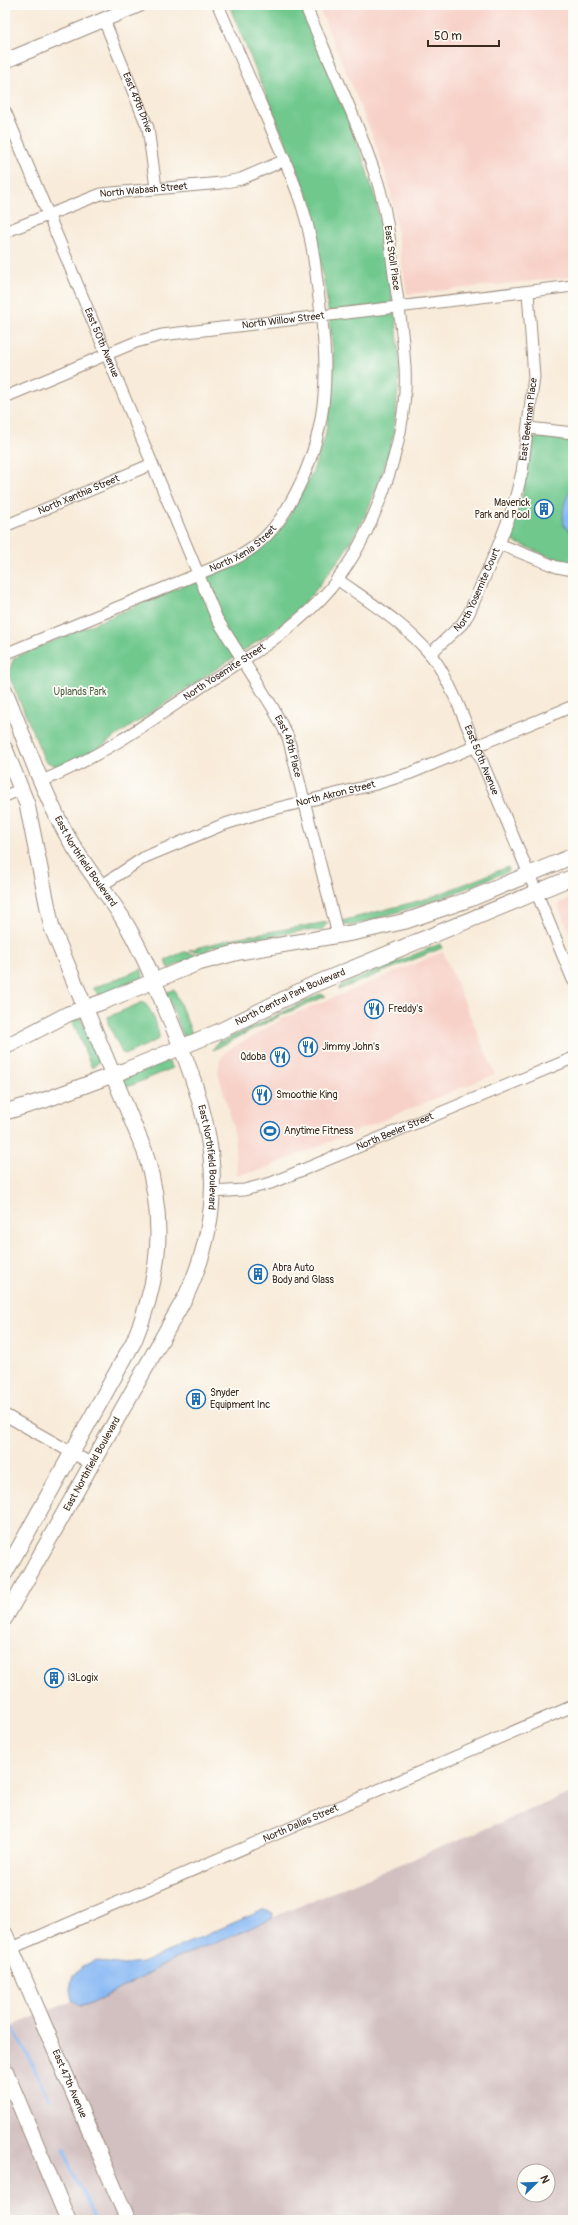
<svg xmlns="http://www.w3.org/2000/svg" width="578" height="2225" font-family="Pangolin,sans-serif">
  <style>
    .built { fill: #f7d1c8 }
    .industrial { fill: #d2bfc0; fill-rule: evenodd }
    .green { fill: #70c88d; stroke: #567956 }
    .water { fill: #89b9f4; stroke: #627289 }
    .lines { fill: none; stroke-linecap: round; stroke-linejoin: round }
    .stream { stroke: #89b9f4; stroke-width: 3 }
    .minor-casing { stroke: #9a8a7c; stroke-width: 13 }
    .tertiary-casing { stroke: #9a8a7c; stroke-width: 16 }
    .secondary-casing { stroke: #9a8a7c; stroke-width: 17 }
    .minor { stroke: #fff; stroke-width: 11 }
    .tertiary { stroke: #fff; stroke-width: 14 }
    .secondary { stroke: #fff; stroke-width: 15 }
    .labels { text-anchor: middle; dominant-baseline: central; stroke-width: 3.5; stroke-linejoin: round; paint-order: stroke }
    .street-label { font-size: 10px; fill: #3b2a1e; stroke: #fdfcf7 }
    .poi-label { font-size: 10px; fill: #3b2a1e; stroke: #fdfcf7; text-anchor: start }
    .park-label { font-size: 10px; fill: #4e6145; stroke: #fdfcf7 }
  </style>
  <rect width="100%" height="100%" fill="#fdfcf7"/>
  <filter id="ink" filterUnits="userSpaceOnUse"><feTurbulence type="fractalNoise" baseFrequency=".025" numOctaves="2"/><feDisplacementMap in="SourceGraphic" scale="8" xChannelSelector="R" yChannelSelector="G"/><feConvolveMatrix kernelMatrix="1 2 1 2 8 2 1 2 1" color-interpolation-filters="sRGB"/></filter>
  <filter id="wash" filterUnits="userSpaceOnUse"><feTurbulence type="fractalNoise" baseFrequency=".012" numOctaves="4" result="noise"/><feDisplacementMap in="SourceGraphic" scale="16" xChannelSelector="R" yChannelSelector="G"/><feGaussianBlur stdDeviation="0.9" result="paint"/><feColorMatrix in="noise" values="0 0 0 0 0 0 0 0 0 0 0 0 0 0 0 0 0 1.4 0 .05"/><feComposite in="paint" operator="in"/></filter>
  <g filter="url(#wash)">
    <rect width="100%" height="100%" fill="#f8ebd9"/>
    <!-- built -->
    <g class="built">
      <path d="M 318,5 L 573,5 L 573,277 L 407,294 L 389,184 L 374,139 Z"/>
      <path d="M 573,898 L 573,941 L 559,908 L 559,903 Z"/>
      <path d="M 443,952 L 495,1074 L 261,1170 L 237,1175 L 233,1126 L 218,1073 L 220,1060 L 225,1052 L 284,1018 Z"/>
    </g>
    <!-- industrial -->
    <path class="industrial" d="M 573,1792 L 573,2220 L 5,2220 L 5,2029 ZM 524,2171 L 548,2171 L 548,2195 L 524,2195 Z"/>
    <!-- green -->
    <g class="green">
      <path d="M 229,5 L 301,5 L 361,152 L 376,201 L 396,319 L 400,368 L 394,433 L 384,468 L 366,515 L 343,554 L 311,596 L 279,627 L 91,753 L 58,767 L 45,761 L 8,673 L 14,658 L 250,557 L 272,539 L 285,523 L 311,476 L 325,437 L 332,395 L 334,363 L 327,299 L 309,199 Z"/>
      <path d="M 538,437 L 573,441 L 573,563 L 555,559 L 510,540 L 508,535 L 522,496 L 532,441 Z"/>
      <path d="M 508,867 L 509,871 L 434,901 L 351,926 L 346,925 L 342,921 L 429,898 Z"/>
      <path d="M 328,922 L 321,931 L 307,930 L 214,947 L 213,946 L 204,953 L 189,950 L 239,937 Z"/>
      <path d="M 440,944 L 442,948 L 338,990 L 341,985 Z"/>
      <path d="M 184,952 L 201,955 L 169,968 L 165,960 Z"/>
      <path d="M 142,969 L 143,978 L 100,996 L 93,988 Z"/>
      <path d="M 174,989 L 193,1036 L 184,1038 L 166,993 Z"/>
      <path d="M 320,994 L 326,996 L 284,1014 L 213,1050 L 218,1041 L 223,1041 L 242,1032 L 243,1034 L 244,1031 Z"/>
      <path d="M 143,1002 C 151,1007 160,1030 159,1039 L 127,1054 L 122,1053 L 108,1023 L 108,1017 Z"/>
      <path d="M 81,1018 L 100,1061 L 92,1068 L 72,1021 Z"/>
      <path d="M 167,1060 L 173,1068 L 125,1088 L 123,1081 L 126,1078 Z"/>
    </g>
    <!-- water -->
    <g class="water">
      <path d="M 573,487 L 573,534 L 564,526 C 562,511 563,499 573,487 Z"/>
      <path d="M 263,1910 L 273,1913 L 272,1919 L 177,1958 L 91,2004 L 80,2006 L 72,2000 L 70,1990 L 73,1975 L 84,1966 L 95,1961 L 124,1965 L 142,1963 Z"/>
    </g>
    <g class="lines">
      <!-- stream -->
      <g class="stream">
        <path d="M 5,2015 L 28,2055 L 49,2100"/>
        <path d="M 64,2148 L 71,2170 L 97,2220"/>
      </g>
    </g>
  </g>
  <g filter="url(#ink)">
    <g class="lines">
      <!-- minor casing -->
      <g class="minor-casing">
        <g id="minor">
          <path id="s1" d="M 104,20 L 148,128 L 156,188"/>
          <path id="s2" d="M 5,111 L 217,619 L 273,708 L 288,737 L 338,935"/>
          <path id="s3" d="M 5,232 L 101,194 L 221,183 L 241,179 L 285,160"/>
          <path id="s4" d="M 5,397 L 136,342 L 162,335 L 573,286"/>
          <path d="M 529,428 L 573,433"/>
          <path id="s5" d="M 5,526 L 152,464"/>
          <path d="M 499,544 L 557,567 L 573,570"/>
          <path id="s6" d="M 337,579 C 369,602 404,623 430,654 C 442,668 450,687 458,704 L 573,980"/>
          <path id="s7" d="M 5,654 L 232,560 C 267,544 285,516 301,482 C 328,423 329,370 320,306 C 316,276 314,246 305,216 C 297,186 283,157 271,128 C 253,87 236,46 218,5"/>
          <path id="s8" d="M 430,654 L 462,624 L 469,613 L 499,544 L 513,507 L 522,472 L 534,377 L 528,292"/>
          <path id="s9" d="M 42,781 C 102,756 151,721 204,685 C 245,659 287,634 321,599 C 372,545 409,440 405,367 C 403,336 399,305 394,275 C 390,244 387,211 377,180 C 357,120 330,63 305,5"/>
          <path d="M 5,796 L 22,789"/>
          <path id="s10" d="M 101,886 L 145,857 L 222,825 L 266,811 L 376,784 L 411,773 L 573,706"/>
          <path id="s11" d="M 212,1192 L 244,1190 L 271,1183 L 573,1058"/>
          <path d="M 5,1415 L 92,1464"/>
          <path id="s12" d="M 5,1951 L 573,1706"/>
        </g>
      </g>
      <!-- tertiary casing -->
      <g class="tertiary-casing">
        <path id="tertiary" d="M 5,61 L 139,5"/>
      </g>
      <!-- secondary casing -->
      <g class="secondary-casing">
        <g id="secondary">
          <path id="s13" d="M 5,691 C 24,737 40,785 63,828 C 79,860 104,888 123,919 C 142,950 155,984 169,1017 C 210,1116 234,1194 186,1296 L 5,1618"/>
          <path d="M 5,749 L 27,804 L 52,928 L 145,1152 C 166,1219 161,1276 134,1341 L 5,1573"/>
          <path d="M 5,1047 L 68,1014 L 105,1001 L 198,963 L 239,952 L 357,932 L 406,921 L 470,899 L 573,856"/>
          <path id="s14" d="M 5,1112 L 45,1100 L 126,1070 L 220,1031 L 310,986 L 573,877"/>
          <path id="s15" d="M 5,1934 L 128,2220"/>
          <path d="M 5,2070 L 68,2220"/>
        </g>
      </g>
      <!-- minor -->
      <use href="#minor" class="minor"/>
      <!-- tertiary -->
      <use href="#tertiary" class="tertiary"/>
      <!-- secondary -->
      <use href="#secondary" class="secondary"/>
    </g>
  </g>
  <!-- icons -->
  <defs>
    <g id="building-ring" transform="scale(1)"><circle r="9.5" fill="#fdfcf7" stroke="#1f6fb2" stroke-width="1.5"/><path d="M-4-6H4V6H1V3H-1V6H-4ZM-2.5-4.3h1.7v1.8h-1.7ZM.8-4.3h1.7v1.8H.8ZM-2.5-1h1.7V.8h-1.7ZM.8-1h1.7V.8H.8Z" fill="#1f6fb2"/></g>
    <g id="restaurant-ring" transform="scale(1)"><circle r="9.5" fill="#fdfcf7" stroke="#1f6fb2" stroke-width="1.5"/><path d="M-5-6h1v4h1v-4h1v4h1v-4h1v5L-1.5 .5V6h-2V.5L-5-1ZM5-6V6H3V1.5H1.5Q1.5-4 5-6Z" fill="#1f6fb2"/></g>
    <g id="stadium-ring" transform="scale(1)"><circle r="9.5" fill="#fdfcf7" stroke="#1f6fb2" stroke-width="1.5"/><path d="M0-5a6.5 5 0 1 0 0 10a6.5 5 0 1 0 0-10ZM-3.5-1.8h7v3.6h-7Z" fill="#1f6fb2"/></g>
  </defs>
  <g fill-rule="evenodd">
    <use href="#building-ring" x="544" y="509"/>
    <use href="#restaurant-ring" x="374" y="1009"/>
    <use href="#restaurant-ring" x="308" y="1047"/>
    <use href="#restaurant-ring" x="280" y="1057"/>
    <use href="#restaurant-ring" x="262" y="1095"/>
    <use href="#stadium-ring" x="270" y="1131"/>
    <use href="#building-ring" x="258" y="1274"/>
    <use href="#building-ring" x="196" y="1399"/>
    <use href="#building-ring" x="54" y="1678"/>
  </g>
  <g class="labels">
    <!-- street labels -->
    <g class="street-label">
      <text stroke="none"><textPath href="#s1" startOffset="89">East 49th Drive</textPath></text>
      <text stroke="none"><textPath href="#s3" startOffset="146">North Wabash Street</textPath></text>
      <text transform="translate(392 258) rotate(82)">East Stoll Place</text>
      <text stroke="none"><textPath href="#s4" startOffset="291">North Willow Street</textPath></text>
      <text stroke="none"><textPath href="#s2" startOffset="251">East 50th Avenue</textPath></text>
      <text stroke="none"><textPath href="#s8" startOffset="261">East Beekman Place</textPath></text>
      <text stroke="none"><textPath href="#s5" startOffset="80">North Xanthia Street</textPath></text>
      <text stroke="none"><textPath href="#s7" startOffset="261">North Xenia Street</textPath></text>
      <text stroke="none"><textPath href="#s8" startOffset="81">North Yosemite Court</textPath></text>
      <text stroke="none"><textPath href="#s9" startOffset="213">North Yosemite Street</textPath></text>
      <text stroke="none"><textPath href="#s2" startOffset="697">East 49th Place</textPath></text>
      <text stroke="none"><textPath href="#s6" startOffset="238">East 50th Avenue</textPath></text>
      <text stroke="none"><textPath href="#s10" startOffset="254">North Akron Street</textPath></text>
      <text stroke="none"><textPath href="#s13" startOffset="189">East Northfield Boulevard</textPath></text>
      <text stroke="none"><textPath href="#s14" startOffset="308">North Central Park Boulevard</textPath></text>
      <text stroke="none"><textPath href="#s11" startOffset="194">North Beeler Street</textPath></text>
      <text stroke="none"><textPath href="#s13" startOffset="513">East Northfield Boulevard</textPath></text>
      <text transform="translate(92 1464) rotate(-61)">East Northfield Boulevard</text>
      <text stroke="none"><textPath href="#s12" startOffset="322">North Dallas Street</textPath></text>
      <text stroke="none"><textPath href="#s15" startOffset="163">East 47th Avenue</textPath></text>
    </g>
    <!-- poi labels -->
    <g class="poi-label">
      <text x="530" y="503" text-anchor="end">Maverick<tspan x="530" dy="12">Park and Pool</tspan></text>
      <text x="388" y="1009">Freddy's</text>
      <text x="322" y="1047">Jimmy John's</text>
      <text x="266" y="1057" text-anchor="end">Qdoba</text>
      <text x="276" y="1095">Smoothie King</text>
      <text x="284" y="1131">Anytime Fitness</text>
      <text x="272" y="1268">Abra Auto<tspan x="272" dy="12">Body and Glass</tspan></text>
      <text x="210" y="1393">Snyder<tspan x="210" dy="12">Equipment Inc</tspan></text>
      <text x="68" y="1678">i3Logix</text>
    </g>
    <!-- park labels -->
    <g class="park-label">
      <text x="80" y="692">Uplands Park</text>
    </g>
  </g>
  <!-- margin -->
  <rect width="578" height="2225" fill="none" stroke="#fdfcf7" stroke-width="20"/>
  <!-- north arrow -->
  <g transform="translate(536 2183) rotate(67)"><circle r="19" fill="#fdfcf7" stroke="#afa8a0"/>
  <path d="M0-3L7 15L0 10L-7 15Z" fill="#1f6fb2"/>
  <text y="-6" font-size="11" font-weight="bold" text-anchor="middle" fill="#3b2a1e">N</text>
  </g>
  <!-- scale -->
  <path d="M428 40v6h71v-6" fill="none" stroke="#3b2a1e" stroke-width="2"/>
  <text x="434" y="40" font-size="12" fill="#3b2a1e" stroke="#fdfcf7" stroke-width="3" paint-order="stroke">50 m</text>
</svg>
